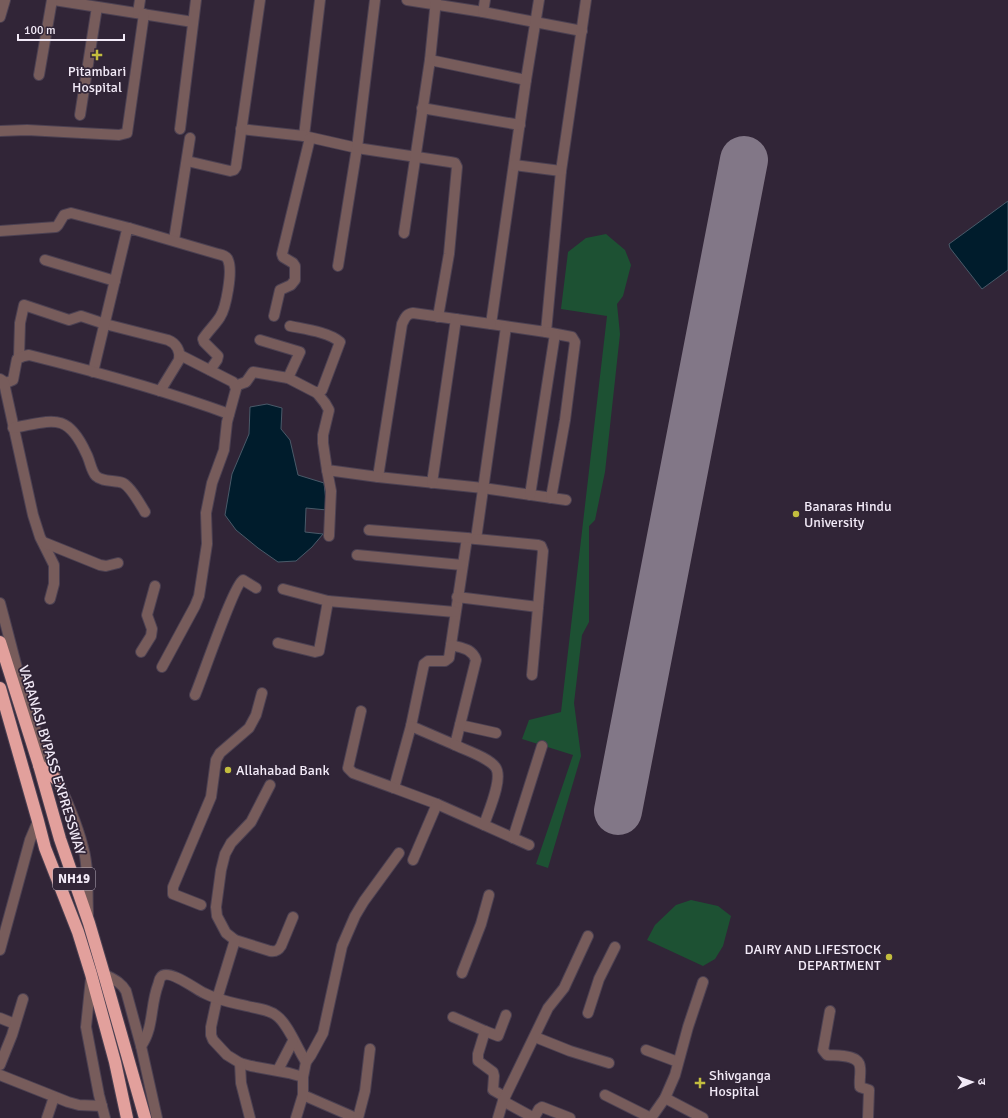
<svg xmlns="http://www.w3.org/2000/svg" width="1008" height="1118" font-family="Signika,'Noto Sans Devanagari',sans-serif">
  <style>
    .green { fill: #1d5133 }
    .water { fill: #001c2c; stroke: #495a69 }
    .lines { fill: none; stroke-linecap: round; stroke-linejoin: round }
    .runway { stroke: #827787; stroke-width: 48 }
    .minor-casing { stroke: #4c4152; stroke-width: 12 }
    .highway-casing { stroke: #4c4152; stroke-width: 14 }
    .minor { stroke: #775c5b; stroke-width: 10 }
    .highway { stroke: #e2a09c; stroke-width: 12 }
    .poi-dot { fill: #c3bd3e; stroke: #312537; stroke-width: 1.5 }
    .labels { text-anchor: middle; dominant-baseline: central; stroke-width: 3.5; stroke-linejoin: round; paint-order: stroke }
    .shield { fill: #312537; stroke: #b8afbd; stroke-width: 1 }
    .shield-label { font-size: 13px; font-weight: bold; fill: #f2eaf7 }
    .poi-label { font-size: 14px; fill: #f2eaf7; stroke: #312537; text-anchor: start }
    .street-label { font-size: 14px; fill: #f2eaf7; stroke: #312537 }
  </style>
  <rect width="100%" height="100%" fill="#312537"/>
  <!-- green -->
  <g class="green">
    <path d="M 606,234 L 625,250 L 631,265 L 623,296 L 617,304 L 620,334 L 605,472 L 595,520 L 589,526 L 589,622 L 582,635 L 574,703 L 581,756 L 548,868 L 536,864 L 573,755 L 522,739 L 529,720 L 561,712 L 607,316 L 561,309 L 568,252 L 586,238 Z"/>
    <path d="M 691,900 L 718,906 L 731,916 L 723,946 L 715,959 L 703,966 L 647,940 L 655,925 L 676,905 Z"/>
  </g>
  <!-- water -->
  <g class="water">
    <path d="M 1008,201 L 1008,270 L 982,289 L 950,248 L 949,244 Z"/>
    <path d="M 267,404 L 282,408 L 281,429 L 290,440 L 298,475 L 324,483 L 327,510 L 306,508 L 305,532 L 323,534 L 312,547 L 296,561 L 278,562 L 258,548 L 236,530 L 225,515 L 232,474 L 249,434 L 250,407 Z"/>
  </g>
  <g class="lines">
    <!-- runway -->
    <path class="runway" d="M 618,811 L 744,160"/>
    <!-- minor casing -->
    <g class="minor-casing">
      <g id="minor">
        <path d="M 54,0 L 193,22"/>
        <path d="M 320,0 L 304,136 L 357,148 L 450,162 L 455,163 L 457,167 L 449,254 L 438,317"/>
        <path d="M 407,0 L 483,12 L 582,31"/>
        <path d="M 436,0 L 430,60 L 526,80"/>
        <path d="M 539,0 L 526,80 L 491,324 L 546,332 L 561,171 L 586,0"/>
        <path d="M 483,12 L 485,0"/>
        <path d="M 138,13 L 140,0"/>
        <path d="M 0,17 L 5,0"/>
        <path d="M 39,75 L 52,0"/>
        <path d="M 422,108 L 520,125"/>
        <path d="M 80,115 L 97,7"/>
        <path d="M 180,129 L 196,0"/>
        <path d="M 241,129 L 304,136"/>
        <path d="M 0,131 L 27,130 L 119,135 L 127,133 L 144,14"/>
        <path d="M 187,161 L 230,171 L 234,170 L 236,167 L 260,0"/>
        <path d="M 514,165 L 561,171"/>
        <path d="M 0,231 L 56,227 L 58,225 L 64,215 L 71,213 L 129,228"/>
        <path d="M 404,233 L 430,60"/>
        <path d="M 174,240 L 190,138"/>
        <path d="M 45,260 L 115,281"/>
        <path d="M 338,266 L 357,148 L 375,0"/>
        <path d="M 274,316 L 280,290 L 291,285 L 295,280 L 295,266 L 293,263 L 283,257 L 282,254 L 310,138"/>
        <path d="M 491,324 L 413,313 C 406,314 405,318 402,324 L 378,477 L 483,488 L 566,500"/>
        <path d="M 506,327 L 476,539 L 467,538 L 449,658 L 445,661 L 428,661 L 424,664 L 411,726 L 394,788 L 437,804 L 529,845"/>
        <path d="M 546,332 L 572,337 L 575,342 L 565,420 L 551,498"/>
        <path d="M 260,340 L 300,352 L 288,378"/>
        <path d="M 19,357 L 20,323 L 24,305 L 69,320 L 81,316 L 105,324 L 168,340 C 176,343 181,351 179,360 L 160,391"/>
        <path d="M 93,372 L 127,230 L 129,228 L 218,254 C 222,255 227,256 228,260 C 233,271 226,308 220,317 C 215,325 208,331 203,339 L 204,342 L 218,356 L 217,360 L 210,370"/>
        <path d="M 0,379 L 6,383 L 13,380 L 17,359 L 24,356 L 29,355 C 97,372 164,390 229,414"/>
        <path d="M 4,383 L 33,515 L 40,537 L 54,565 L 54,584 L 50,599"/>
        <path d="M 235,386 L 246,382 L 253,372 L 288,378 L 317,393 L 322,390 L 340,342 C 329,332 304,329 290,326"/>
        <path d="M 317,393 L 325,403 L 329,410 L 323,435 L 323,443 L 327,470 L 378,477"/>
        <path d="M 13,428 C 52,421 67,411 86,453 C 90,460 91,471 96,476 C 102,482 115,480 123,483 C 131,487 140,504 145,512"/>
        <path d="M 327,470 L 331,491 L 329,536"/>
        <path d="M 432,483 L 456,319"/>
        <path d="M 530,495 L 555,334"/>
        <path d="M 369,530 L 467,538"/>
        <path d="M 476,539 L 538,545 L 541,546 L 543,551 L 532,675"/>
        <path d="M 43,542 L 100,565 L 106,566 L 118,563"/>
        <path d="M 357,555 L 462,565"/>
        <path d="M 283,589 L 328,601 L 455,612"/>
        <path d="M 457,597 L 538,607"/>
        <path d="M 0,603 C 11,643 20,684 33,723 C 48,765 72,804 83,847 C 89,868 87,892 88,914"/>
        <path d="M 278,643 L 315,652 L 319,651 L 328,601"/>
        <path d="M 141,652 L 151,636 L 152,629 L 147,615 L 155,586"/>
        <path d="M 162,667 L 195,606 L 199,596 L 207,544 L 206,513 L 212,483 L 224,450 L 227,422 L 236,389 L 235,386 L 233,382 L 180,355"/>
        <path d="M 195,695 C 202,679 234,584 243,580 L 256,588"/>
        <path d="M 361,711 L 348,768 L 353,773 L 394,788"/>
        <path d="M 460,725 L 496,733"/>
        <path d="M 411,726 L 455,745 L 476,660 C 472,648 461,648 451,645"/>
        <path d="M 455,745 C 465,750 490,758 496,768 C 503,780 488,812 484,825"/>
        <path d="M 270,785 L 251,822 L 231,843 L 225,854 L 221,870 L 216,907 L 217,916 L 226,933 L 235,940 L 270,951 C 275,952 278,951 281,946 L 293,917"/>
        <path d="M 513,838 L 542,746"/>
        <path d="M 413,860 L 437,804"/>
        <path d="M 201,905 L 173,894 L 173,887 L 211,797 L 216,760 L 220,753 L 249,728 L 256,715 L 262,693"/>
        <path d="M 235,940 L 217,999 L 211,1027 L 211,1035 L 213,1040 L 227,1055 L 240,1063 L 251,1066 L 289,1073 L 303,1077"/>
        <path d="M 0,950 L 30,840 L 38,821"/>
        <path d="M 462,973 L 481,924 L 489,895"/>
        <path d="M 104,974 C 113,979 121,982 126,991 L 141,1046 L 157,1118"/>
        <path d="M 91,978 L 86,1027 L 99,1095 L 105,1118"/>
        <path d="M 830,1011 L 823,1050 L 827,1055 C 837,1056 859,1054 860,1067 C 861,1074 859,1080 860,1087 L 869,1090 L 868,1118"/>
        <path d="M 588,1013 L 599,979 L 615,947"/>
        <path d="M 453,1017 L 485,1031 L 498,1036 L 506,1015"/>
        <path d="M 0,1018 L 15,1024"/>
        <path d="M 485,1031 L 478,1054 L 478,1061 L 493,1072 L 494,1076 L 493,1090 L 505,1097"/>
        <path d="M 535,1037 L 570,1051 L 609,1063"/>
        <path d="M 141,1046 C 154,1028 150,1006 158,985 C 159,983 159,979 161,977 C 168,968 197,990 204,993 C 219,1001 235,1003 251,1007 C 260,1009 270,1010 277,1016 C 288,1024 298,1050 306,1062"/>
        <path d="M 646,1050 L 678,1062"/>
        <path d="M 240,1063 L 241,1083 L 250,1118"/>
        <path d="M 0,1065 L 12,1035 L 23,999"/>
        <path d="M 278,1070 L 293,1041"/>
        <path d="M 0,1075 L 68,1102 L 79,1105 L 102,1106"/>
        <path d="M 303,1095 L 356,1118"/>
        <path d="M 605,1095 L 651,1118"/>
        <path d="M 665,1098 L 703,1118"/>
        <path d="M 503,1101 L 534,1118"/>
        <path d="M 47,1118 L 54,1097"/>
        <path d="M 296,1118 L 303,1095 L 303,1077 L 306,1062 L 311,1055 L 323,1033 L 342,946 L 355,916 L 364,901 L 399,853"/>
        <path d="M 358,1118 L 365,1091 L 370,1049"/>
        <path d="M 498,1118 L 503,1101 L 548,1008 L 564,988 L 588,936"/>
        <path d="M 534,1118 L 539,1109 L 542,1107 L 570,1118"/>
        <path d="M 651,1118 L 665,1098 L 675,1075 L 688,1027 L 703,982"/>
      </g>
    </g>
    <!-- highway casing -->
    <g class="highway-casing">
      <g id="highway">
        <path d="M 0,642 L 39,765 L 60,839 L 89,923 L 104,974 L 145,1118"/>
        <path d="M 0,688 L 38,821 L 45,848 L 78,932 L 91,974 L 115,1062 L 127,1118"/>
        <path d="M 39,765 L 57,780"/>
      </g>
    </g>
    <!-- minor -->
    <use href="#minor" class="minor"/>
    <!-- highway -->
    <use href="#highway" class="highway"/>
  </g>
  <!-- markers -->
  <g class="poi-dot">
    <path d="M95 49h4v4h4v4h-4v4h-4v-4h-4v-4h4z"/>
    <circle cx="796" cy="514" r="4"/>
    <circle cx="228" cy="770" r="4"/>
    <circle cx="889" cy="957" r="4"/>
    <path d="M698 1077h4v4h4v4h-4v4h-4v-4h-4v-4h4z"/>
  </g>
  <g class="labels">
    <!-- shield labels -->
    <rect class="shield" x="53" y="868" width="42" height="22" rx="3"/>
    <g class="shield-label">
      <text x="74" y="879">NH19</text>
    </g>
    <!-- poi labels -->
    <g class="poi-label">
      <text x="97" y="71" text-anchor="middle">Pitambari<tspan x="97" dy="16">Hospital</tspan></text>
      <text x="804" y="506">Banaras Hindu<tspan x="804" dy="16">University</tspan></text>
      <text x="236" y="770">Allahabad Bank</text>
      <text x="881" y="949" text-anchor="end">DAIRY AND LIFESTOCK<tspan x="881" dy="16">DEPARTMENT</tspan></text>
      <text x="709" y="1075">Shivganga<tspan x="709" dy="16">Hospital</tspan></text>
    </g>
    <!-- street labels -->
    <g class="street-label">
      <text transform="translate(52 760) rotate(73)">VARANASI BYPASS EXPRESSWAY</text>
    </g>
  </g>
  <!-- north arrow -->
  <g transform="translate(972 1082) rotate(88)" stroke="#312537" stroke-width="3" paint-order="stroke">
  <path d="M0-3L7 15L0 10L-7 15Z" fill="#f2eaf7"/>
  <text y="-6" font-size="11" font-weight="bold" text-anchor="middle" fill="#f2eaf7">उ</text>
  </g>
  <!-- scale -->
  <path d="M18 34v6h106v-6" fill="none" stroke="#f2eaf7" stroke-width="2"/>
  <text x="24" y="34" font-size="12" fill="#f2eaf7" stroke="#312537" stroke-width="3" paint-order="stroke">100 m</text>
</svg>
